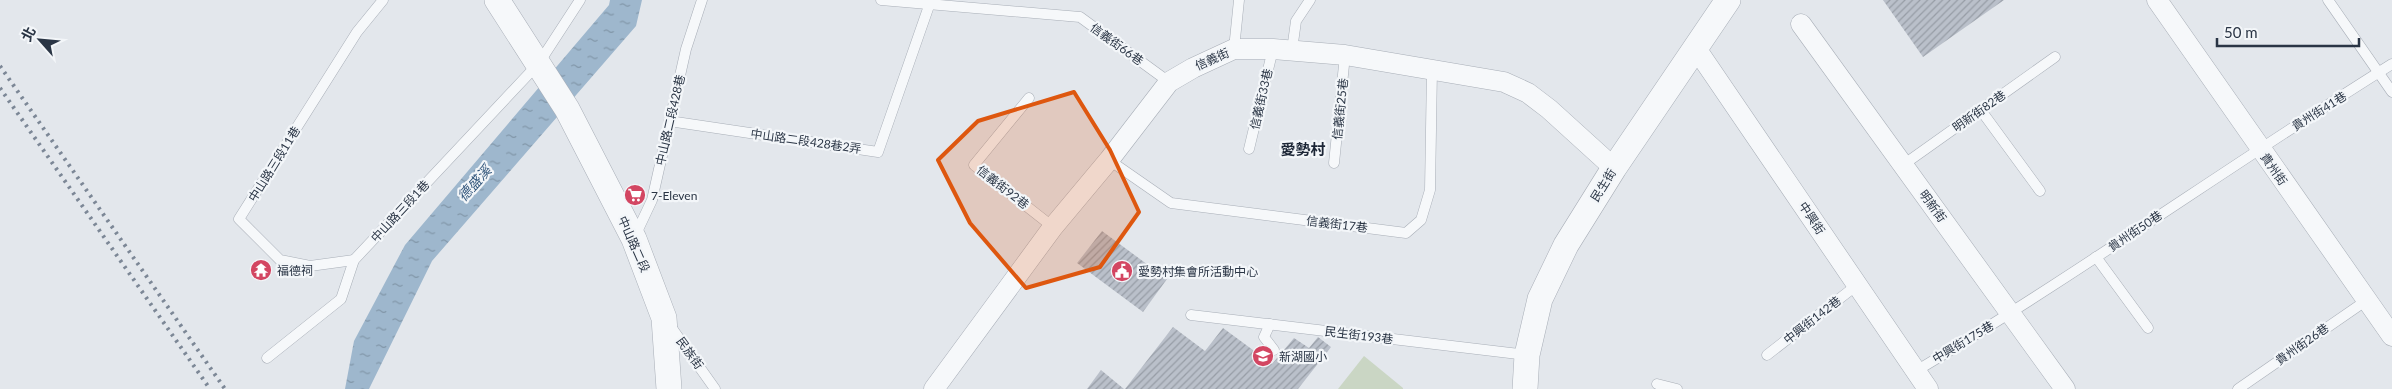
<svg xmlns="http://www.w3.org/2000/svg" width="2392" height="389" font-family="Lato,'Noto Sans TC',sans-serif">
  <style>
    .garden { fill: #cad6c4 }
    .water { fill: url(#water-ripples) }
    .building { fill: url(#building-hatch) }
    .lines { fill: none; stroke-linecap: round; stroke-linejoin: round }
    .service-casing { stroke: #a8aeb7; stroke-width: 11 }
    .minor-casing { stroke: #a8aeb7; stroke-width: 21 }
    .tertiary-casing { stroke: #a8aeb7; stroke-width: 26 }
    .service { stroke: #f6f8fa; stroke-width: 10 }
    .minor { stroke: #f6f8fa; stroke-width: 20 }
    .tertiary { stroke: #f6f8fa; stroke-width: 25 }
    .rail { stroke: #7c8796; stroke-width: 4; stroke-dasharray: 2.5 5; stroke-linecap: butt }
    .marked { fill: #de570f; fill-opacity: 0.2; stroke: #de570f; stroke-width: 4; stroke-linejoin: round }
    .labels { text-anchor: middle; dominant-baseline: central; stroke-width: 4.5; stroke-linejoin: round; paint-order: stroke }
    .street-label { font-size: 12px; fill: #2a3545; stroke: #f3f6f9 }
    .poi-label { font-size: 12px; fill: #2a3545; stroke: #f3f6f9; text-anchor: start }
    .water-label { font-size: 14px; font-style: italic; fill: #32567b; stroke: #f3f6f9 }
    .quarter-label { font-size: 15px; font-weight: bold; fill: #1c2636; stroke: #f3f6f9 }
  </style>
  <defs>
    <pattern id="water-ripples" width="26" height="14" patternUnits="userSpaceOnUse" patternTransform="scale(1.25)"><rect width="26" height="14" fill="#9eb7cd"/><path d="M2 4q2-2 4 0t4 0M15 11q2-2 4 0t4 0" fill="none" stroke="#8196a8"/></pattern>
    <pattern id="building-hatch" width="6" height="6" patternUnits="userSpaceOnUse" patternTransform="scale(1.25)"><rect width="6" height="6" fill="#bac0ca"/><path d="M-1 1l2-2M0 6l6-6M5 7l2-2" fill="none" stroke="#979da6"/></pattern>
  </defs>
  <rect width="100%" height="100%" fill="#e3e7ec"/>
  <!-- garden -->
  <path class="garden" d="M 1364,356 L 1403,388 L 1403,389 L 1338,389 Z"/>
  <!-- water -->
  <path class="water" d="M 610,0 L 642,0 L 636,26 L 432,261 L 369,389 L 345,389 L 354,341 L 405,245 L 609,5 Z"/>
  <!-- building -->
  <g class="building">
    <path d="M 1883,0 L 2004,0 L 1923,57 Z"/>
    <path d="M 1102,231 L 1167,279 L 1143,312 L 1077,263 Z"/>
    <path d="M 1173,327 L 1205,351 L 1223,328 L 1272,364 L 1294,338 L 1309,348 L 1318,337 L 1331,347 L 1298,389 L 1125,389 Z"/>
    <path d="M 1101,370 L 1124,389 L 1087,389 Z"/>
  </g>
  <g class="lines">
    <!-- service casing -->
    <g class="service-casing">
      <g id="service">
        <path d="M 881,0 L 1080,17 L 1169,82"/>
        <path d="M 2328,0 L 2392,92"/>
        <path d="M 1234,49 L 1239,0"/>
        <path d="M 1292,50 L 1296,21 L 1310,0"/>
        <path d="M 1029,98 L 974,165 L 1053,227"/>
        <path d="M 1980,109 L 2040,191"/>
        <path d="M 669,121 L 878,152 L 931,0"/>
        <path d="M 1249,149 L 1273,49"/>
        <path d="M 1109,160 L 1171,203 L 1406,233 L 1421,220 L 1430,190 L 1432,69"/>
        <path d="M 1334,163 L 1345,55"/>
        <path d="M 1903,165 L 2055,57"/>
        <path d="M 635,236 L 652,200 L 686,49 L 702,0"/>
        <path d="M 2096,257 L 2148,328"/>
        <path d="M 354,260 L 310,266 L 280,260 L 239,219 L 357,32 L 383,0"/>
        <path d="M 1191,315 L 1527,355"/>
        <path d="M 1270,324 L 1264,337 L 1274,350"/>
        <path d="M 671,327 L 715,389"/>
        <path d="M 1767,355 L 1857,285"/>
        <path d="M 267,358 L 341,299 L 354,260 L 539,63 L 580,0"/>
        <path d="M 1916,371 C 2078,274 2232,164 2392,64"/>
        <path d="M 1657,384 L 1677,389"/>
        <path d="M 2238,389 L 2367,300"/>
      </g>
    </g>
    <!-- minor casing -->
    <g class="minor-casing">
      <g id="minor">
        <path d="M 2157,0 L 2392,336"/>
        <path d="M 1801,24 L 2065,389"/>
        <path d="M 1695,47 L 1928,389"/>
        <path d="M 934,389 L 1053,227 L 1109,160 L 1169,82 L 1193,68 L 1234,49 L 1273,49 L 1345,55 L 1504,82 L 1528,93 L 1549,109 L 1614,168"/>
      </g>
    </g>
    <!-- tertiary casing -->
    <g class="tertiary-casing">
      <g id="tertiary">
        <path d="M 497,0 L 567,109 L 634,239 L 664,318 L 669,389"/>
        <path d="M 1525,389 L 1527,355 L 1540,299 L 1566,245 L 1614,168 L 1728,0"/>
      </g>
    </g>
    <!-- service -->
    <use href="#service" class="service"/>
    <!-- minor -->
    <use href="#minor" class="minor"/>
    <!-- tertiary -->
    <use href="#tertiary" class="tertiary"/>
    <!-- rail -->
    <g class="rail">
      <path d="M 0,66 L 225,389"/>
      <path d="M 0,88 L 210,389"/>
    </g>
  </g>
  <!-- marked area -->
  <path class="marked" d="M 1074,92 L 1110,150 L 1139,212 L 1100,267 L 1026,288 L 970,223 L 938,160 L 978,121 Z"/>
  <!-- icons -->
  <defs>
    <g id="supermarket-disc" transform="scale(1.125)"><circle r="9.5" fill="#d34662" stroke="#f3f6f9"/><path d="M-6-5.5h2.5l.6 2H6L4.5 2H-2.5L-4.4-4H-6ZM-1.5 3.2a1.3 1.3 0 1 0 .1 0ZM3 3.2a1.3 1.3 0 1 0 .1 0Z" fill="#fff"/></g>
    <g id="temple-disc" transform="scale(1.125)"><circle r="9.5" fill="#d34662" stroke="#f3f6f9"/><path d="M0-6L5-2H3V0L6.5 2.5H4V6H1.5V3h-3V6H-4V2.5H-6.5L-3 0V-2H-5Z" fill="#fff"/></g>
    <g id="civic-disc" transform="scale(1.125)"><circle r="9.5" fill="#d34662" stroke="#f3f6f9"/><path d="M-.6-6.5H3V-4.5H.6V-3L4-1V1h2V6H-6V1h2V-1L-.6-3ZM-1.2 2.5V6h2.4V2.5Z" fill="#fff"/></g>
    <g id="school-disc" transform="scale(1.125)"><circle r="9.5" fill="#d34662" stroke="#f3f6f9"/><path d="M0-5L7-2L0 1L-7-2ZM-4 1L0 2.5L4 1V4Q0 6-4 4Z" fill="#fff"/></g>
  </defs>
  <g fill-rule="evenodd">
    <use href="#supermarket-disc" x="635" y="195"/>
    <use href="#temple-disc" x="261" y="270"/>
    <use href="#civic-disc" x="1122" y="271"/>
    <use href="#school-disc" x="1263" y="356"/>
  </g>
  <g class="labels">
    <!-- street labels -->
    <g class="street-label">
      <text transform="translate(1117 44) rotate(36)">信義街66巷</text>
      <text transform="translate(1212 59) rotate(-24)">信義街</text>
      <text transform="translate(1261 99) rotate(-77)">信義街33巷</text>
      <text transform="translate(1340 109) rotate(-84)">信義街25巷</text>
      <text transform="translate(1979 111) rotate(-35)">明新街82巷</text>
      <text transform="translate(2319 111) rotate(-32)">貴州街41巷</text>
      <text transform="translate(670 120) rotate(-77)">中山路二段428巷</text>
      <text transform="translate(806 141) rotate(8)">中山路二段428巷2弄</text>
      <text transform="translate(274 164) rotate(-58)">中山路三段11巷</text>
      <text transform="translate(2274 169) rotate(55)">貴州街</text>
      <text transform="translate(1603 185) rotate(-58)">民生街</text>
      <text transform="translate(1003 187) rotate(38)">信義街92巷</text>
      <text transform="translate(1933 206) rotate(54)">明新街</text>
      <text transform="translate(400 211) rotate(-47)">中山路三段1巷</text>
      <text transform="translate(1812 218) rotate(56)">中興街</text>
      <text transform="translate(1337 224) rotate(7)">信義街17巷</text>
      <text transform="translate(2135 231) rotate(-34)">貴州街50巷</text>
      <text transform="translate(634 244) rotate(66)">中山路二段</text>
      <text transform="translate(1812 320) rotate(-38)">中興街142巷</text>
      <text transform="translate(1359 335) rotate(7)">民生街193巷</text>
      <text transform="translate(1963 342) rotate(-31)">中興街175巷</text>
      <text transform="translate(2302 344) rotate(-35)">貴州街26巷</text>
      <text transform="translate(690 353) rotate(54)">民族街</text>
    </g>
    <!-- poi labels -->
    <g class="poi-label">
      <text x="651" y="195">7-Eleven</text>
      <text x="277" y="270">福德祠</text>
      <text x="1138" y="271">愛勢村集會所活動中心</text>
      <text x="1279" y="356">新湖國小</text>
    </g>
    <!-- water labels -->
    <g class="water-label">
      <text transform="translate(474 183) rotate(-48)">德盛溪</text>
    </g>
    <!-- quarter labels -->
    <g class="quarter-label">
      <text x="1303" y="149">愛勢村</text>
    </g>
  </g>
  <!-- north arrow -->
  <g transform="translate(40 40) rotate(297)" stroke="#f3f6f9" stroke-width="4" paint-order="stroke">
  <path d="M0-4L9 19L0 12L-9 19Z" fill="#2a3545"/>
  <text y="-8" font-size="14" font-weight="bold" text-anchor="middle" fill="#2a3545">北</text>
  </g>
  <!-- scale -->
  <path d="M2217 38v8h142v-8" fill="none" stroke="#2a3545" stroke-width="2.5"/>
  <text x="2224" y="38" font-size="15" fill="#2a3545" stroke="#f3f6f9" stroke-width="4" paint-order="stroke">50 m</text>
</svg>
